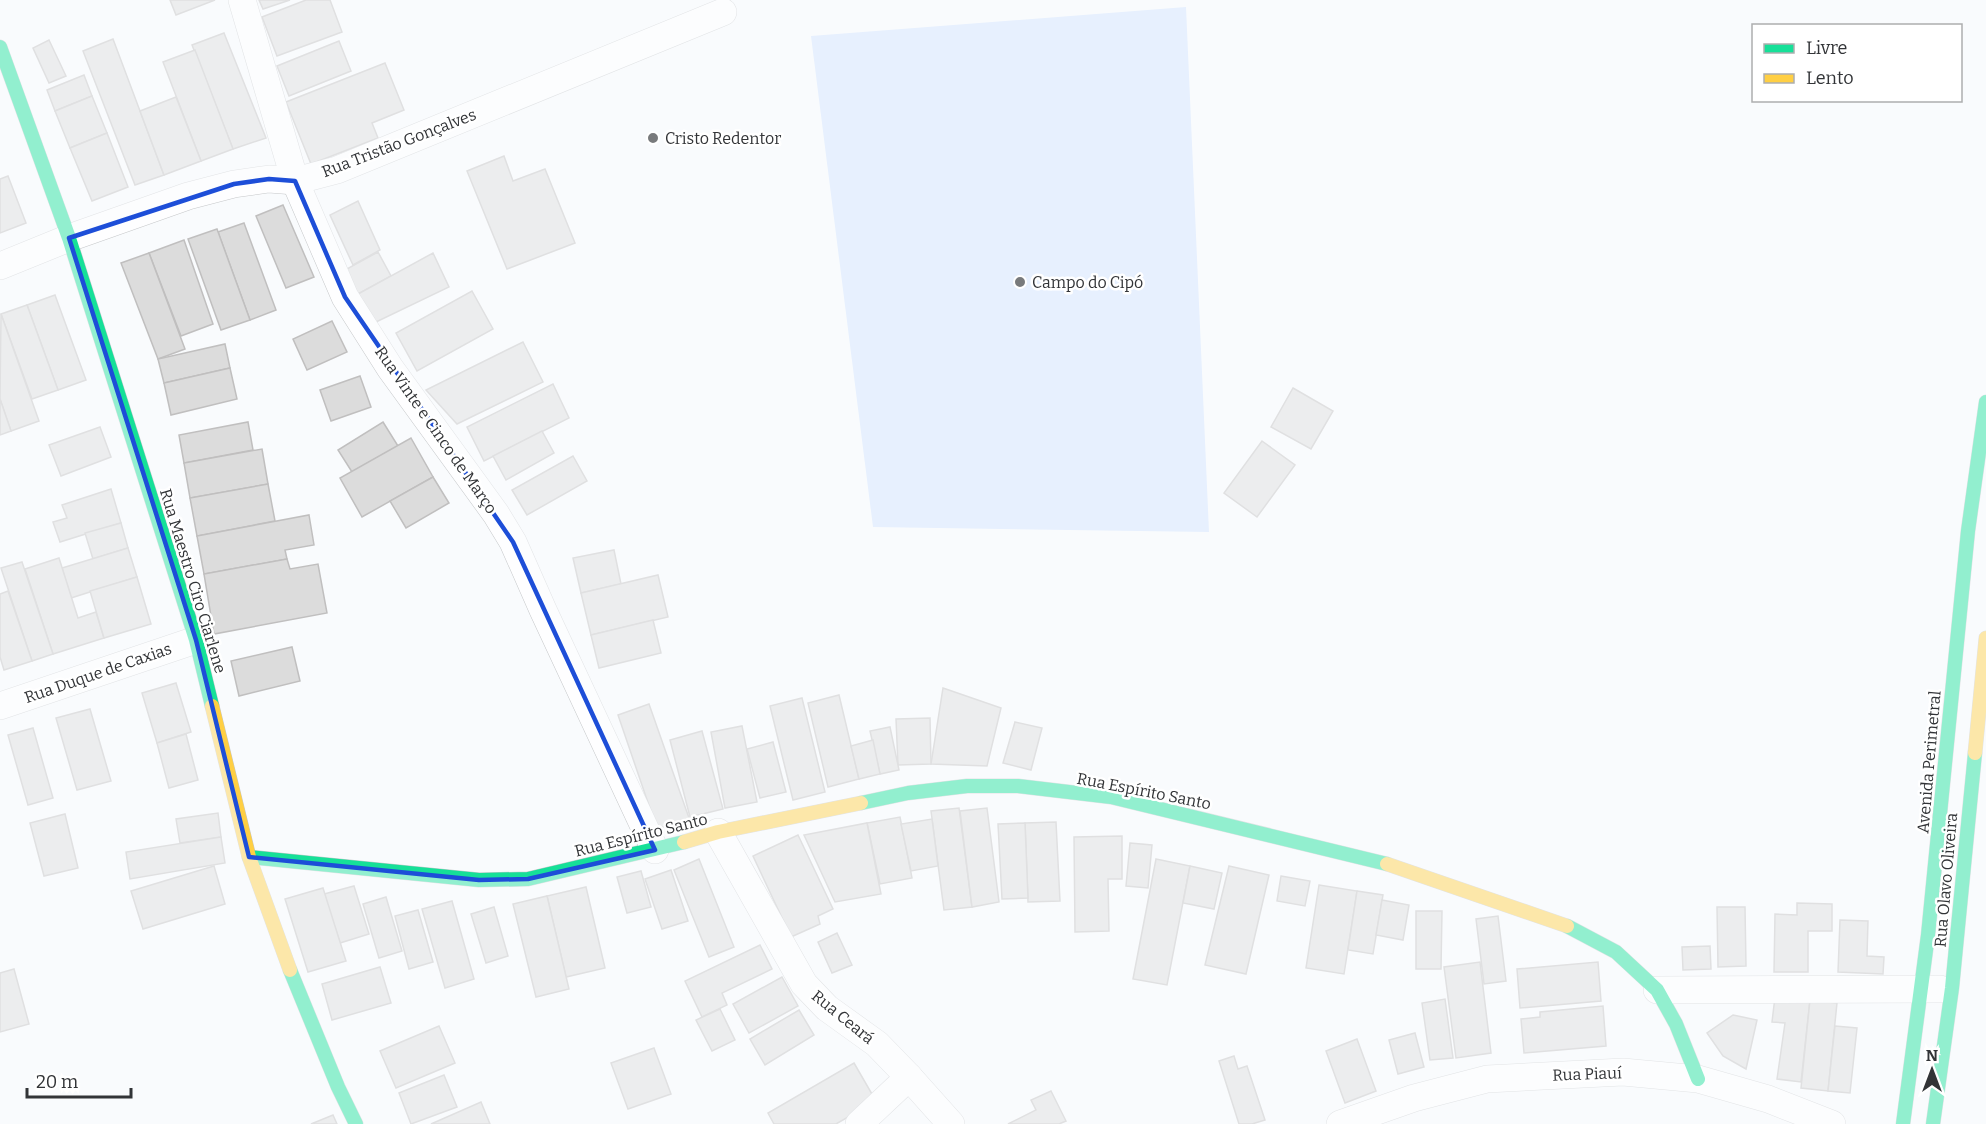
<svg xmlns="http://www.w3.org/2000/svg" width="1986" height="1124" font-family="Bitter,serif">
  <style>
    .green { fill: #d0e2fe }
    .building { fill: #dcdcdc; stroke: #c0bfbf; stroke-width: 1.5 }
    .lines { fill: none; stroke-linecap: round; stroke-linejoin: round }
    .street-casing { stroke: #c6c8ca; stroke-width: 28 }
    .fast-casing { stroke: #c6c8ca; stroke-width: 15 }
    .slow-casing { stroke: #c6c8ca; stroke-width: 15 }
    .street { stroke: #fefeff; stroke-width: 27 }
    .fast { stroke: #16e098; stroke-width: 14 }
    .slow { stroke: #ffcf43; stroke-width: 14 }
    .marked { fill: none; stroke: #1d4ed8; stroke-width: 4.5; stroke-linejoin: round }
    .poi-dot { fill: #787a7c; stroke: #fff; stroke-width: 2 }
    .labels { text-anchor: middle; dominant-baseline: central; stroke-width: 5; stroke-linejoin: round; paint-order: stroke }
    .poi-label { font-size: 16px; fill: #323437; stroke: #fff; text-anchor: start }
    .street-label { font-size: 16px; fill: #323437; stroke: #fff }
  </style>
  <rect width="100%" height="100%" fill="#f9fbfd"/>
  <!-- green -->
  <path class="green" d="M 1186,7 L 1209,532 L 873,527 L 811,36 Z"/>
  <!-- building -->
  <g class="building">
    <path d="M 170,0 L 215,0 L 176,15 Z"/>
    <path d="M 259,0 L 290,0 L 263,9 Z"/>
    <path d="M 306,0 L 330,0 L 342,32 L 277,56 L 262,17 Z"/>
    <path d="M 224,33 L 266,138 L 233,149 L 192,45 Z"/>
    <path d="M 113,39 L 164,175 L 135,185 L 83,51 Z"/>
    <path d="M 49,40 L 66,76 L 49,83 L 33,48 Z"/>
    <path d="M 339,41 L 351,71 L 289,96 L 277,66 Z"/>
    <path d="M 195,50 L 233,149 L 201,161 L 163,62 Z"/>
    <path d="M 385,63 L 404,110 L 372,123 L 378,138 L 311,164 L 286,102 Z"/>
    <path d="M 84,75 L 92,96 L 55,111 L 47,90 Z"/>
    <path d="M 92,96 L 107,133 L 70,148 L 55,111 Z"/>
    <path d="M 176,97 L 201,161 L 164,175 L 140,111 Z"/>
    <path d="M 107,133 L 128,187 L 92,201 L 70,148 Z"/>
    <path d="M 504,156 L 513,181 L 545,169 L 575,243 L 507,269 L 467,171 Z"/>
    <path d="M 8,176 L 26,223 L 0,233 L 0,179 Z"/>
    <path d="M 358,201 L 380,250 L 353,265 L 330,215 Z"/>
    <path d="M 283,205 L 314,277 L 286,288 L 256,216 Z"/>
    <path d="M 244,223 L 276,310 L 250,320 L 218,232 Z"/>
    <path d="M 217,229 L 250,320 L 221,330 L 188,239 Z"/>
    <path d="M 184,240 L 213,324 L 181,336 L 149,253 Z"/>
    <path d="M 378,252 L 391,276 L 358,294 L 345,270 Z"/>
    <path d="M 149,253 L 185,349 L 158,359 L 121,263 Z"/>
    <path d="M 433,253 L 449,287 L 376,322 L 358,294 Z"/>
    <path d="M 472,291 L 493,329 L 417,371 L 396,333 Z"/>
    <path d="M 55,295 L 86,380 L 58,390 L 27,305 Z"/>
    <path d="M 27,305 L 58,390 L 32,399 L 1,314 Z"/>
    <path d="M 1,314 L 39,421 L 11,431 L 0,399 Z"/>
    <path d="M 332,321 L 347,352 L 307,370 L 293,339 Z"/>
    <path d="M 523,342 L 543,382 L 457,424 L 426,390 Z"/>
    <path d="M 225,344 L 230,368 L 164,383 L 158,359 Z"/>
    <path d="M 230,368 L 237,399 L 171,415 L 164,383 Z"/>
    <path d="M 360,376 L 371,407 L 331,421 L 320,390 Z"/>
    <path d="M 553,384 L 569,418 L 484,461 L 467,427 Z"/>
    <path d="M 1293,388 L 1333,411 L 1311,449 L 1271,427 Z"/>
    <path d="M 0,399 L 11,431 L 0,435 Z"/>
    <path d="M 248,422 L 253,450 L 184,463 L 179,435 Z"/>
    <path d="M 383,422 L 398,446 L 352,472 L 338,450 Z"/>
    <path d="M 100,427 L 111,457 L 61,476 L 49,445 Z"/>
    <path d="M 542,431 L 554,453 L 506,480 L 493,456 Z"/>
    <path d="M 411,438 L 433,477 L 362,517 L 340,478 Z"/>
    <path d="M 1262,441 L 1295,465 L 1257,517 L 1224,493 Z"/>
    <path d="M 262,449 L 268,484 L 190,498 L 184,463 Z"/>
    <path d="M 573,456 L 587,481 L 527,515 L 512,490 Z"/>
    <path d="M 433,477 L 449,503 L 406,528 L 390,501 Z"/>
    <path d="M 268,484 L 275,521 L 197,536 L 190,498 Z"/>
    <path d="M 111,489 L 121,523 L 60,542 L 53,522 L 67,518 L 62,505 Z"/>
    <path d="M 309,515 L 314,545 L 285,550 L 287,559 L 204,574 L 197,536 Z"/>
    <path d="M 121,523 L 128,548 L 93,559 L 85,533 Z"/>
    <path d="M 128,548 L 137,577 L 71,598 L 62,568 Z"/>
    <path d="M 614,550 L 621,584 L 581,593 L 573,558 Z"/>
    <path d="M 59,558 L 78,618 L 96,612 L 104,638 L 53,654 L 25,569 Z"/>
    <path d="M 287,559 L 290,569 L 318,564 L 327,613 L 214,634 L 204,574 Z"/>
    <path d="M 22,562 L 53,654 L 32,661 L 1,568 Z"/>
    <path d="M 658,575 L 668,617 L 591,635 L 581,593 Z"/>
    <path d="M 137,577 L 151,624 L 104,638 L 90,591 Z"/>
    <path d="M 8,591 L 32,661 L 4,670 L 0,657 L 0,594 Z"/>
    <path d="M 653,620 L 661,653 L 599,668 L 591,635 Z"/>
    <path d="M 292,647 L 300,681 L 239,696 L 231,661 Z"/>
    <path d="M 176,683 L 191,732 L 157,743 L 142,693 Z"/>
    <path d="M 943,688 L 1001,708 L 987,766 L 931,764 Z"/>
    <path d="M 839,695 L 859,779 L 828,787 L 808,703 Z"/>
    <path d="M 802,698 L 825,792 L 793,800 L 770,706 Z"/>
    <path d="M 649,704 L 689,818 L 657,829 L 618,715 Z"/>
    <path d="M 90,709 L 111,781 L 77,790 L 56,718 Z"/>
    <path d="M 930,718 L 931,764 L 898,765 L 896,719 Z"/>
    <path d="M 1015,722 L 1042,728 L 1031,770 L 1003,763 Z"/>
    <path d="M 742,726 L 757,802 L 725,808 L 711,732 Z"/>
    <path d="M 890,727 L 899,770 L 880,774 L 870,731 Z"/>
    <path d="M 33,728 L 53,798 L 28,805 L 8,735 Z"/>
    <path d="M 702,731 L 723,809 L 690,817 L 670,740 Z"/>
    <path d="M 186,734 L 198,780 L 169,788 L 157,743 Z"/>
    <path d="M 873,740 L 880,774 L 859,779 L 851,746 Z"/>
    <path d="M 773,742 L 786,792 L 760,798 L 747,749 Z"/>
    <path d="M 959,808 L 972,907 L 944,910 L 931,811 Z"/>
    <path d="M 987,808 L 999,902 L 972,907 L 960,811 Z"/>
    <path d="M 218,813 L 221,837 L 180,843 L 176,819 Z"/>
    <path d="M 65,814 L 78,868 L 44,876 L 30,823 Z"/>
    <path d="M 900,817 L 912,878 L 880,884 L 867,823 Z"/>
    <path d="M 932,819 L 938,866 L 911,871 L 901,824 Z"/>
    <path d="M 1056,822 L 1060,901 L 1028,902 L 1025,823 Z"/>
    <path d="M 867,823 L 881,894 L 835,902 L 804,835 Z"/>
    <path d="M 1025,823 L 1028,898 L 1002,899 L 998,824 Z"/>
    <path d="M 798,835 L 833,909 L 818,916 L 820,924 L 791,937 L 753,856 Z"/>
    <path d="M 1122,836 L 1122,879 L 1108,879 L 1109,931 L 1075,932 L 1074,837 Z"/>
    <path d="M 221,837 L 225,863 L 130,879 L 126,852 Z"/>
    <path d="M 1130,843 L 1152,845 L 1148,888 L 1126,886 Z"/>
    <path d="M 699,859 L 734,947 L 709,957 L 674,870 Z"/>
    <path d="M 1156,859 L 1190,866 L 1167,985 L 1133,979 Z"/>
    <path d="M 214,866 L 225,904 L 143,929 L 131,891 Z"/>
    <path d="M 1190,866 L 1222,873 L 1214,909 L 1183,903 Z"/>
    <path d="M 1229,866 L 1269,875 L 1246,974 L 1205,965 Z"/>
    <path d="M 671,870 L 688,921 L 662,929 L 645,879 Z"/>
    <path d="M 641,871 L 651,907 L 627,913 L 617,877 Z"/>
    <path d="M 1281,876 L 1310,881 L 1305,906 L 1277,901 Z"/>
    <path d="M 1319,885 L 1357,891 L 1344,974 L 1306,968 Z"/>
    <path d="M 354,886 L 369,934 L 340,943 L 324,894 Z"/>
    <path d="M 586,887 L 605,968 L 566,977 L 547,896 Z"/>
    <path d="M 323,888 L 346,961 L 308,972 L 285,899 Z"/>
    <path d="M 1357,891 L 1383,895 L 1373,954 L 1348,950 Z"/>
    <path d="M 547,896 L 569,989 L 536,997 L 513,904 Z"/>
    <path d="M 386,897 L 402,951 L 379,958 L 363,904 Z"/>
    <path d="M 1382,900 L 1409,905 L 1403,940 L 1376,935 Z"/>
    <path d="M 452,901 L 474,979 L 445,988 L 422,909 Z"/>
    <path d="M 1797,903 L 1832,904 L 1832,931 L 1808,931 L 1808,972 L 1774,972 L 1775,914 L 1797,915 Z"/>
    <path d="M 494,907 L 508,956 L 486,963 L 471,914 Z"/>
    <path d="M 1717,907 L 1745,907 L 1746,966 L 1718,967 Z"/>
    <path d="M 418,910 L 433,962 L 409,969 L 395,916 Z"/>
    <path d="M 1416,911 L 1442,911 L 1441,969 L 1416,969 Z"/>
    <path d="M 1498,916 L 1506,981 L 1484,984 L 1476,919 Z"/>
    <path d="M 1840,920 L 1868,921 L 1867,956 L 1884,957 L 1883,974 L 1838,972 Z"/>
    <path d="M 837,933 L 852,965 L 832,973 L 818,942 Z"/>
    <path d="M 760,945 L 772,969 L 722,993 L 727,1005 L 702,1017 L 685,981 Z"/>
    <path d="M 1710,946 L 1711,969 L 1683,970 L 1682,947 Z"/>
    <path d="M 1480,962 L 1491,1053 L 1456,1058 L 1444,967 Z"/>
    <path d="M 1598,962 L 1601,1001 L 1520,1008 L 1517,969 Z"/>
    <path d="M 380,967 L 391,1003 L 332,1020 L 322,984 Z"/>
    <path d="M 14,969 L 29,1024 L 0,1032 L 0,973 Z"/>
    <path d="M 782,977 L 798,1006 L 749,1033 L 733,1004 Z"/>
    <path d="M 1775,997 L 1810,1000 L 1801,1082 L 1777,1079 L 1785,1023 L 1772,1022 Z"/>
    <path d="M 1445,999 L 1453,1058 L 1430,1060 L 1422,1003 Z"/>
    <path d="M 1810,1000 L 1837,1003 L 1828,1091 L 1801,1088 Z"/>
    <path d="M 1603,1006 L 1606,1046 L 1524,1053 L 1521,1019 L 1540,1017 L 1540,1012 Z"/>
    <path d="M 720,1009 L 735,1040 L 712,1051 L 696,1020 Z"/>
    <path d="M 799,1010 L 814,1035 L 765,1065 L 750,1039 Z"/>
    <path d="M 1733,1015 L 1757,1020 L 1746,1069 L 1723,1056 L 1707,1033 Z"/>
    <path d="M 439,1026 L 455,1063 L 396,1088 L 380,1051 Z"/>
    <path d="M 1835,1026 L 1857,1028 L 1850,1093 L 1828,1091 Z"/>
    <path d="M 1415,1033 L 1424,1067 L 1398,1074 L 1389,1040 Z"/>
    <path d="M 1357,1039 L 1376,1091 L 1345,1103 L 1326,1051 Z"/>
    <path d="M 654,1048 L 671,1094 L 628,1109 L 611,1063 Z"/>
    <path d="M 1234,1056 L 1238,1069 L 1247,1066 L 1265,1120 L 1252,1124 L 1239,1124 L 1219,1061 Z"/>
    <path d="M 854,1063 L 876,1101 L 836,1124 L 774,1124 L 768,1113 Z"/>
    <path d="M 444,1075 L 457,1107 L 411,1124 L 399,1093 Z"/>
    <path d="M 1051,1091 L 1066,1121 L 1059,1124 L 1008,1124 L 1036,1110 L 1031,1100 Z"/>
    <path d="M 481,1102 L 490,1124 L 431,1124 Z"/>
    <path d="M 333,1115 L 337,1124 L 311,1124 Z"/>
  </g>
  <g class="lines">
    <!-- street casing -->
    <g class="street-casing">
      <g id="street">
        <path d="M 242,0 L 295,181 L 345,297 L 390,368 L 496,514 L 513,542 L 543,610 L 655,850"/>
        <path d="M 0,266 L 69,238 L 188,196 L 234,184 L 269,179 L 295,181 L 337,170 L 723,12"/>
        <path d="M 0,706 L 196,640"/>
        <path d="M 718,832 L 804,984 L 827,1008 L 877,1044 L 909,1077 L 951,1124"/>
        <path d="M 1657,990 L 1940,989"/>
        <path d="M 859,1124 L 909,1077"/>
        <path d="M 1340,1124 L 1414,1098 L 1487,1079 L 1623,1072 L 1698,1079 L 1768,1099 L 1832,1124"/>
      </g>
    </g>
    <!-- fast casing -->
    <g class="fast-casing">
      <g id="fast">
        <path d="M 0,47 L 69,238 L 196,640 L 212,706"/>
        <path d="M 861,803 L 908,793 L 967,786 L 1018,786 L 1111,797 L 1387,864"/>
        <path d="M 249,857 L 479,880 L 528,879 L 684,842"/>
        <path d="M 1567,926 L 1616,952 L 1657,990 L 1676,1024 L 1698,1079"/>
        <path d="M 290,970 L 338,1087 L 356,1124"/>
        <path d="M 1903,1124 L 1928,935 L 1968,531 L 1986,402"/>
        <path d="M 1933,1124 L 1952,988 L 1975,753"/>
      </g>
    </g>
    <!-- slow casing -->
    <g class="slow-casing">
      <g id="slow">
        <path d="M 212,706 L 249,857 L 290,970"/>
        <path d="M 1975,753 L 1986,638"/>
        <path d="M 684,842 L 718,832 L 861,803"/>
        <path d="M 1387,864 L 1567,926"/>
      </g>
    </g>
    <!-- street -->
    <use href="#street" class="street"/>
    <!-- fast -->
    <use href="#fast" class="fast"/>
    <!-- slow -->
    <use href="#slow" class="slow"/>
  </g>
  <!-- marked area -->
  <path d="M0 0H1986V1124H0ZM 269,179 L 295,181 L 345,297 L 513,542 L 655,850 L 528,879 L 479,880 L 249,857 L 196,640 L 69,238 L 234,184 Z" fill="#f9fbfd" fill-opacity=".55" fill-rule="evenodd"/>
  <path class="marked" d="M 269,179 L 295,181 L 345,297 L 513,542 L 655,850 L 528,879 L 479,880 L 249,857 L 196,640 L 69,238 L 234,184 Z"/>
  <!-- markers -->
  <g class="poi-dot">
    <circle cx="653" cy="138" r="6"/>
    <circle cx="1020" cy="282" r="6"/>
  </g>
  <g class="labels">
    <!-- poi labels -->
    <g class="poi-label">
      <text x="665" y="138">Cristo Redentor</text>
      <text x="1032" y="282">Campo do Cipó</text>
    </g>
    <!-- street labels -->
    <g class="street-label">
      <text transform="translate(399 143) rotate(-21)">Rua Tristão Gonçalves</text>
      <text transform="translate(436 430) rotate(55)">Rua Vinte e Cinco de Março</text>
      <text transform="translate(193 581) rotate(73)">Rua Maestro Ciro Ciarlene</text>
      <text transform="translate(98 673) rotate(-19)">Rua Duque de Caxias</text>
      <text transform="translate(1929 762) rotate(-85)">Avenida Perimetral</text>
      <text transform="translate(1144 791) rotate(11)">Rua Espírito Santo</text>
      <text transform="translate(641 835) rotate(-14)">Rua Espírito Santo</text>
      <text transform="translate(1946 880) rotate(-85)">Rua Olavo Oliveira</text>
      <text transform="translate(843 1017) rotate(39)">Rua Ceará</text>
      <text transform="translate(1587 1074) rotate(-2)">Rua Piauí</text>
    </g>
  </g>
  <!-- legend -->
  <rect x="1752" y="24" width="210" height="78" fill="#ffffff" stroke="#adaeaf" stroke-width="1.5"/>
  <rect x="1764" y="44" width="30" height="9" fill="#16e098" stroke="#adaeaf" stroke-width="1.5"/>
  <text x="1806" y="54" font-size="18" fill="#323437">Livre</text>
  <rect x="1764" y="74" width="30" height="9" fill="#ffcf43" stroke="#adaeaf" stroke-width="1.5"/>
  <text x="1806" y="84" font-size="18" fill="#323437">Lento</text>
  <!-- north arrow -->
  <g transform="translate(1932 1070)" stroke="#ffffff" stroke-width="4.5" paint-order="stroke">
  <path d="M0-4.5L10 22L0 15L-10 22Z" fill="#323437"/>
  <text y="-9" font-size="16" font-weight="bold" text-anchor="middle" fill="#323437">N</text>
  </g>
  <!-- scale -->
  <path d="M27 1088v9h104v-9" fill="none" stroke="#323437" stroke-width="3"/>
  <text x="36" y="1088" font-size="18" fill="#323437" stroke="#ffffff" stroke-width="4.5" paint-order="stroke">20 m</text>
</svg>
